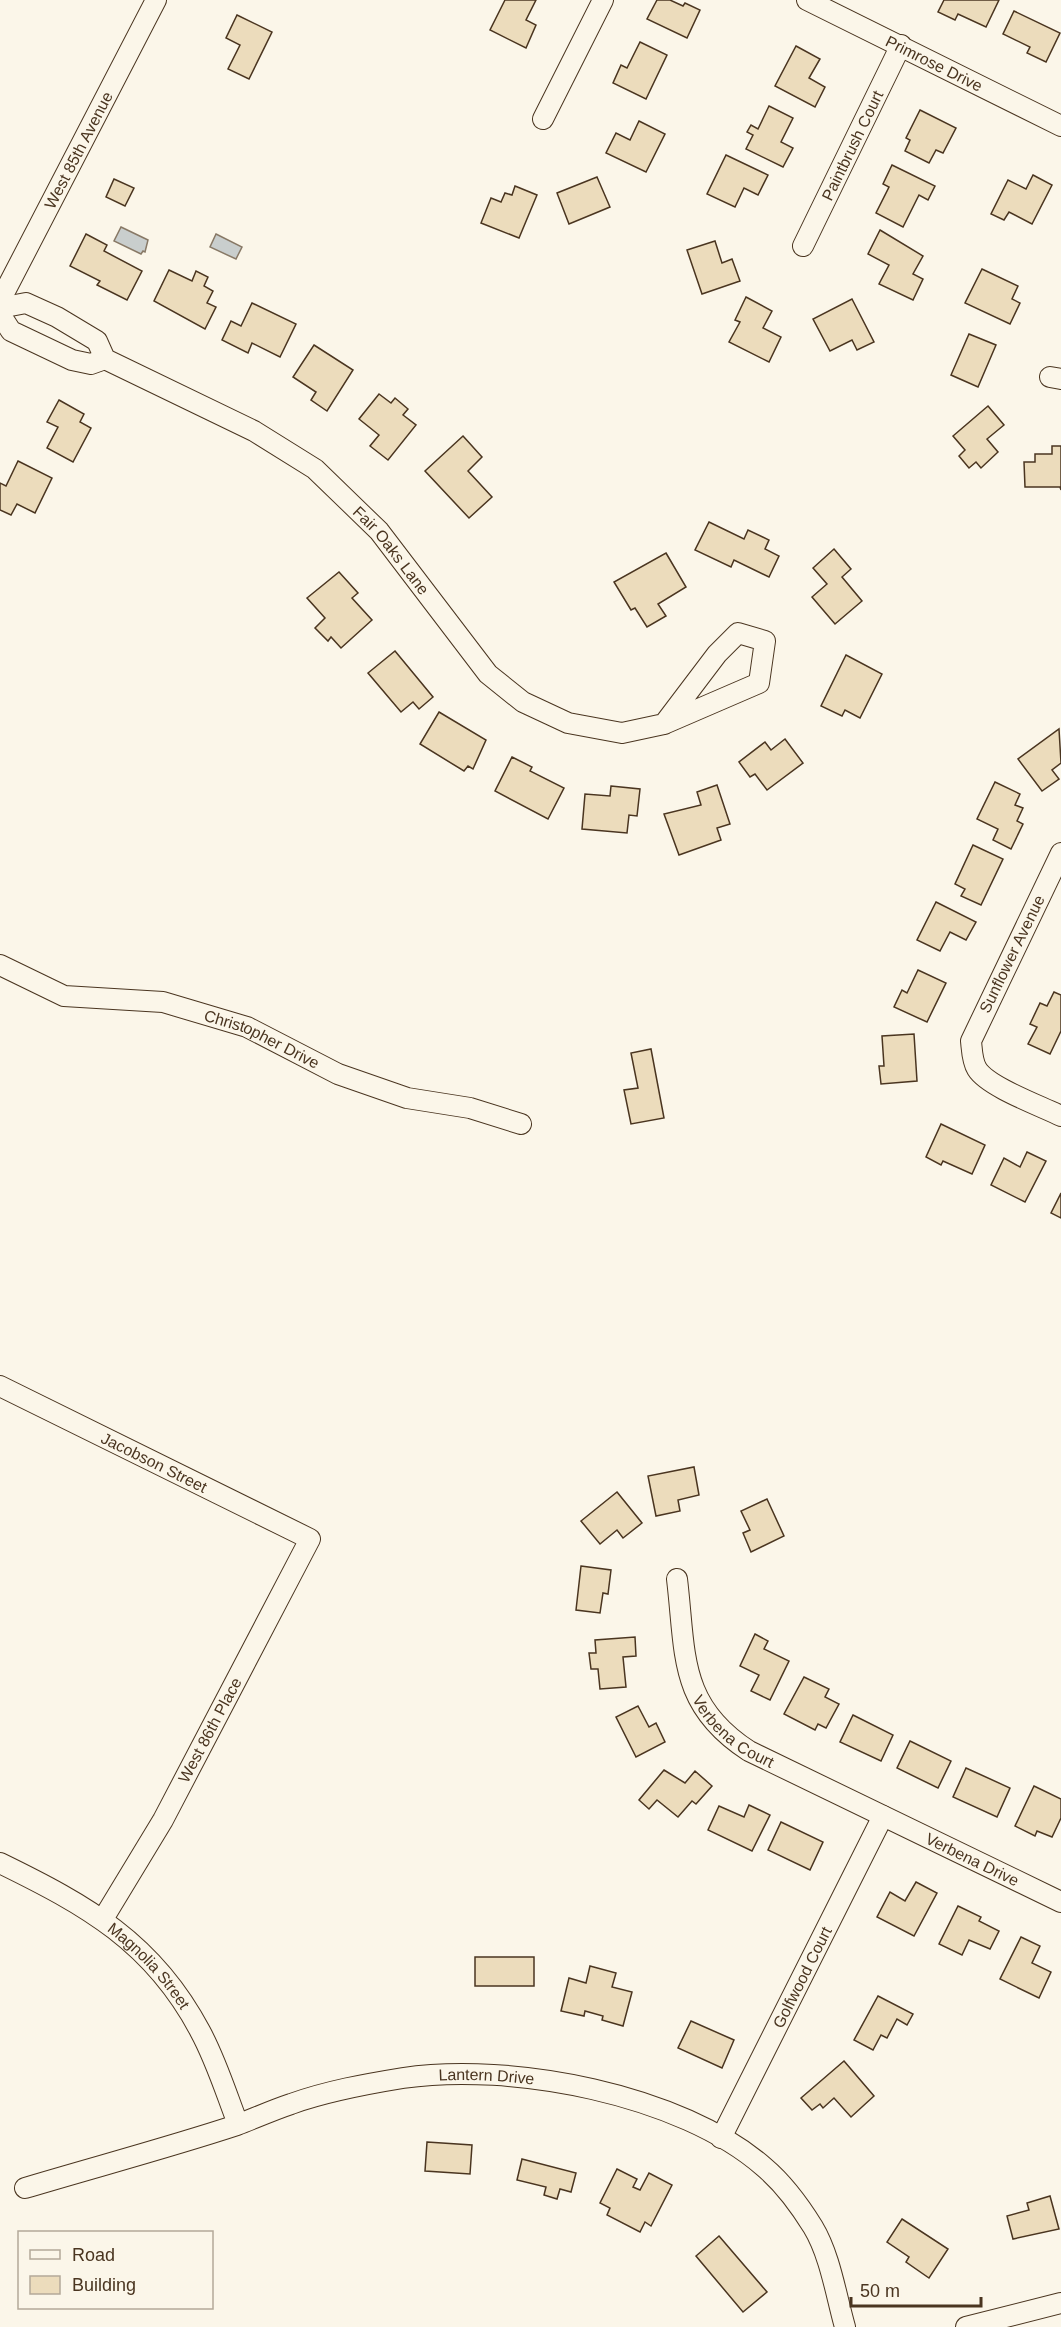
<svg xmlns="http://www.w3.org/2000/svg" width="1061" height="2327" font-family="Arial,sans-serif">
  <style>
    .water { fill: #c9cecd; stroke: #887966; stroke-width: 1.5 }
    .building { fill: #ecdcbc; stroke: #4a3520; stroke-width: 1.5 }
    .lines { fill: none; stroke-linecap: round; stroke-linejoin: round }
    .minor-casing { stroke: #4a3520; stroke-width: 22 }
    .minor { stroke: #fbf6e9; stroke-width: 20 }
    .labels { text-anchor: middle; dominant-baseline: central; stroke-width: 4.5; stroke-linejoin: round; paint-order: stroke }
    .street-label { font-size: 16px; fill: #4a3520; stroke: #fbf6e9 }
  </style>
  <rect width="100%" height="100%" fill="#fbf6e9"/>
  <!-- water -->
  <g class="water">
    <path d="M 121,227 L 148,240 L 145,252 L 143,251 L 141,254 L 114,241 Z"/>
    <path d="M 216,234 L 242,247 L 236,259 L 210,247 Z"/>
  </g>
  <!-- building -->
  <g class="building">
    <path d="M 505,0 L 536,0 L 526,20 L 536,25 L 526,48 L 490,30 Z"/>
    <path d="M 657,0 L 670,0 L 683,6 L 685,3 L 700,10 L 687,38 L 647,19 Z"/>
    <path d="M 944,0 L 999,0 L 986,27 L 958,14 L 955,20 L 938,12 Z"/>
    <path d="M 1014,11 L 1060,33 L 1046,62 L 1027,53 L 1030,47 L 1003,34 Z"/>
    <path d="M 237,15 L 272,32 L 249,79 L 228,69 L 240,45 L 226,38 Z"/>
    <path d="M 640,42 L 667,55 L 646,99 L 613,83 L 621,65 L 627,68 Z"/>
    <path d="M 796,46 L 820,59 L 809,78 L 825,87 L 815,107 L 775,86 Z"/>
    <path d="M 769,106 L 793,118 L 781,142 L 793,148 L 783,167 L 746,149 L 753,135 L 747,132 L 751,125 L 758,129 Z"/>
    <path d="M 920,110 L 956,128 L 943,153 L 936,150 L 929,163 L 905,151 L 910,140 L 906,138 Z"/>
    <path d="M 639,121 L 665,134 L 646,172 L 606,153 L 616,133 L 630,140 Z"/>
    <path d="M 726,155 L 768,175 L 758,195 L 744,188 L 735,207 L 707,194 Z"/>
    <path d="M 892,165 L 935,186 L 928,200 L 919,195 L 903,227 L 876,213 L 889,187 L 883,184 Z"/>
    <path d="M 1033,175 L 1052,185 L 1032,224 L 1009,212 L 1004,220 L 991,214 L 1008,180 L 1026,189 Z"/>
    <path d="M 597,177 L 610,207 L 569,224 L 557,193 Z"/>
    <path d="M 114,179 L 134,188 L 125,206 L 106,197 Z"/>
    <path d="M 515,186 L 537,195 L 519,238 L 481,223 L 491,198 L 501,202 L 505,193 L 512,195 Z"/>
    <path d="M 880,230 L 923,256 L 913,274 L 923,279 L 913,300 L 879,284 L 889,265 L 868,254 Z"/>
    <path d="M 86,234 L 107,245 L 104,251 L 142,271 L 127,300 L 97,285 L 100,281 L 70,266 Z"/>
    <path d="M 715,241 L 722,263 L 732,259 L 740,281 L 702,294 L 687,250 Z"/>
    <path d="M 982,269 L 1018,286 L 1012,299 L 1020,303 L 1010,324 L 965,303 Z"/>
    <path d="M 169,270 L 192,281 L 196,271 L 208,277 L 204,286 L 213,291 L 207,303 L 216,307 L 205,329 L 154,301 Z"/>
    <path d="M 746,297 L 772,311 L 763,328 L 781,337 L 769,362 L 729,342 L 740,322 L 735,320 Z"/>
    <path d="M 852,299 L 874,342 L 857,350 L 852,340 L 830,351 L 813,319 Z"/>
    <path d="M 252,303 L 296,324 L 280,357 L 252,343 L 248,353 L 222,340 L 231,321 L 241,326 Z"/>
    <path d="M 969,334 L 996,345 L 978,387 L 951,375 Z"/>
    <path d="M 314,345 L 353,370 L 327,411 L 311,400 L 316,392 L 293,377 Z"/>
    <path d="M 379,394 L 391,403 L 395,398 L 408,409 L 403,415 L 416,425 L 388,460 L 370,446 L 379,435 L 359,419 Z"/>
    <path d="M 59,400 L 84,414 L 80,422 L 91,428 L 73,462 L 47,448 L 58,427 L 47,422 Z"/>
    <path d="M 988,406 L 1004,425 L 987,439 L 998,452 L 981,468 L 976,462 L 969,468 L 959,456 L 965,450 L 953,436 Z"/>
    <path d="M 463,436 L 482,457 L 468,471 L 492,497 L 469,518 L 425,471 Z"/>
    <path d="M 1052,446 L 1061,446 L 1061,490 L 1060,487 L 1025,487 L 1024,462 L 1035,462 L 1035,454 L 1052,454 Z"/>
    <path d="M 18,461 L 52,478 L 35,513 L 17,504 L 11,515 L 0,510 L 0,483 L 6,486 Z"/>
    <path d="M 709,522 L 744,539 L 748,530 L 769,540 L 765,549 L 779,556 L 769,577 L 734,560 L 731,567 L 695,550 Z"/>
    <path d="M 834,549 L 851,569 L 842,577 L 862,601 L 835,624 L 812,597 L 827,584 L 813,568 Z"/>
    <path d="M 666,553 L 686,587 L 658,604 L 666,616 L 647,627 L 635,608 L 631,610 L 614,582 Z"/>
    <path d="M 339,572 L 358,593 L 352,598 L 372,620 L 341,648 L 331,637 L 328,641 L 315,628 L 325,618 L 307,598 Z"/>
    <path d="M 395,651 L 433,697 L 419,709 L 413,702 L 401,712 L 368,673 Z"/>
    <path d="M 846,655 L 882,674 L 860,718 L 845,710 L 842,716 L 821,706 Z"/>
    <path d="M 439,712 L 486,740 L 473,769 L 468,766 L 464,771 L 420,744 Z"/>
    <path d="M 1059,729 L 1061,763 L 1052,770 L 1059,779 L 1042,791 L 1018,759 Z"/>
    <path d="M 785,739 L 803,763 L 767,790 L 755,774 L 750,777 L 739,762 L 765,742 L 771,750 Z"/>
    <path d="M 512,757 L 532,767 L 530,771 L 564,788 L 548,819 L 495,791 Z"/>
    <path d="M 995,782 L 1020,794 L 1015,805 L 1023,808 L 1017,821 L 1023,824 L 1011,849 L 993,840 L 998,829 L 977,819 Z"/>
    <path d="M 717,785 L 730,824 L 717,828 L 721,840 L 679,855 L 664,814 L 701,805 L 697,792 Z"/>
    <path d="M 611,786 L 640,789 L 637,816 L 629,815 L 627,833 L 582,829 L 585,794 L 610,796 Z"/>
    <path d="M 973,845 L 1003,859 L 981,905 L 961,896 L 965,889 L 955,884 Z"/>
    <path d="M 936,902 L 976,922 L 966,940 L 950,932 L 940,951 L 917,940 Z"/>
    <path d="M 918,970 L 946,983 L 927,1022 L 894,1007 L 902,990 L 907,993 Z"/>
    <path d="M 1054,992 L 1061,995 L 1061,1031 L 1050,1054 L 1028,1044 L 1037,1027 L 1030,1024 L 1040,1003 L 1047,1006 Z"/>
    <path d="M 914,1034 L 917,1081 L 881,1084 L 879,1066 L 884,1066 L 882,1036 Z"/>
    <path d="M 651,1049 L 664,1118 L 631,1124 L 624,1090 L 638,1088 L 631,1053 Z"/>
    <path d="M 941,1124 L 985,1145 L 972,1174 L 943,1161 L 941,1165 L 926,1157 Z"/>
    <path d="M 1027,1152 L 1046,1161 L 1025,1202 L 991,1185 L 1004,1158 L 1020,1167 Z"/>
    <path d="M 1061,1193 L 1061,1218 L 1051,1213 Z"/>
    <path d="M 694,1467 L 699,1495 L 678,1500 L 680,1511 L 656,1516 L 648,1476 Z"/>
    <path d="M 617,1492 L 642,1523 L 623,1538 L 617,1530 L 600,1544 L 581,1521 Z"/>
    <path d="M 767,1499 L 784,1536 L 751,1552 L 743,1533 L 750,1530 L 741,1511 Z"/>
    <path d="M 581,1566 L 611,1570 L 608,1594 L 603,1593 L 600,1613 L 576,1610 Z"/>
    <path d="M 755,1634 L 768,1641 L 764,1649 L 789,1661 L 770,1700 L 751,1691 L 759,1675 L 740,1666 Z"/>
    <path d="M 635,1637 L 636,1656 L 623,1657 L 626,1687 L 600,1689 L 598,1669 L 591,1669 L 589,1653 L 596,1653 L 595,1640 Z"/>
    <path d="M 804,1677 L 829,1689 L 825,1697 L 839,1704 L 826,1728 L 818,1724 L 815,1730 L 784,1714 Z"/>
    <path d="M 638,1706 L 649,1727 L 656,1723 L 665,1742 L 636,1757 L 616,1717 Z"/>
    <path d="M 853,1715 L 893,1735 L 881,1761 L 840,1742 Z"/>
    <path d="M 910,1741 L 951,1761 L 938,1788 L 897,1768 Z"/>
    <path d="M 966,1768 L 1010,1788 L 997,1817 L 953,1797 Z"/>
    <path d="M 664,1770 L 685,1783 L 695,1771 L 712,1786 L 696,1804 L 692,1801 L 678,1817 L 657,1800 L 649,1809 L 639,1800 Z"/>
    <path d="M 1034,1786 L 1061,1799 L 1061,1818 L 1052,1837 L 1037,1831 L 1035,1836 L 1015,1826 Z"/>
    <path d="M 749,1805 L 770,1815 L 752,1851 L 708,1830 L 719,1806 L 744,1817 Z"/>
    <path d="M 781,1822 L 823,1842 L 810,1870 L 768,1850 Z"/>
    <path d="M 916,1882 L 937,1893 L 914,1936 L 877,1917 L 890,1892 L 905,1901 Z"/>
    <path d="M 958,1906 L 981,1917 L 979,1921 L 999,1931 L 990,1949 L 969,1940 L 962,1955 L 939,1944 Z"/>
    <path d="M 1021,1937 L 1040,1946 L 1032,1963 L 1051,1972 L 1039,1998 L 1000,1979 Z"/>
    <rect x="475" y="1957" width="59" height="29"/>
    <path d="M 590,1966 L 616,1973 L 612,1987 L 632,1992 L 623,2026 L 602,2020 L 603,2016 L 585,2011 L 584,2016 L 561,2011 L 569,1978 L 586,1983 Z"/>
    <path d="M 878,1996 L 913,2014 L 907,2025 L 897,2019 L 887,2038 L 881,2035 L 873,2050 L 854,2040 Z"/>
    <path d="M 691,2021 L 734,2040 L 722,2068 L 678,2048 Z"/>
    <path d="M 844,2061 L 874,2096 L 851,2117 L 834,2098 L 823,2108 L 820,2104 L 812,2110 L 801,2098 Z"/>
    <path d="M 427,2142 L 472,2145 L 470,2174 L 425,2171 Z"/>
    <path d="M 522,2159 L 576,2173 L 571,2192 L 560,2189 L 557,2199 L 544,2195 L 546,2187 L 517,2180 Z"/>
    <path d="M 617,2169 L 637,2179 L 633,2187 L 640,2190 L 649,2173 L 672,2185 L 651,2226 L 645,2222 L 640,2232 L 607,2215 L 610,2208 L 600,2203 Z"/>
    <path d="M 1050,2196 L 1059,2229 L 1013,2239 L 1007,2216 L 1029,2210 L 1027,2203 Z"/>
    <path d="M 902,2219 L 948,2249 L 929,2278 L 906,2262 L 909,2257 L 887,2242 Z"/>
    <path d="M 719,2236 L 767,2292 L 743,2312 L 696,2256 Z"/>
  </g>
  <g class="lines">
    <!-- minor casing -->
    <g class="minor-casing">
      <g id="minor">
        <path id="s1" d="M 807,0 L 1061,126"/>
        <path d="M 543,119 L 603,0"/>
        <path id="s2" d="M 803,246 L 901,45"/>
        <path id="s3" d="M 0,301 L 156,0"/>
        <path id="s4" d="M 0,308 L 26,303 L 57,317 L 97,341 L 105,359 L 254,431 L 315,469 L 379,531 L 488,674 L 523,702 L 568,723 L 622,733 L 664,724 L 759,683 L 765,641 L 738,633 L 717,654 L 664,724"/>
        <path d="M 0,314 L 11,331 L 72,360 L 91,364 L 105,359"/>
        <path d="M 1050,377 L 1061,379"/>
        <path d="M 1061,853 L 971,1041 C 972,1050 972,1061 977,1069 C 988,1087 1041,1106 1061,1116"/>
        <path id="s5" d="M 0,965 L 64,996 L 163,1002 L 247,1027 L 338,1074 L 407,1098 L 470,1108 L 521,1124"/>
        <path id="s6" d="M 0,1386 L 310,1539 L 163,1820 L 103,1919"/>
        <path id="s7" d="M 677,1579 C 686,1654 678,1705 749,1751 L 1061,1902"/>
        <path id="s8" d="M 0,1863 C 86,1905 153,1942 200,2031 C 216,2060 226,2093 238,2124"/>
        <path id="s9" d="M 721,2138 L 883,1816"/>
        <path id="s10" d="M 25,2188 C 95,2167 167,2148 237,2125 C 255,2118 273,2110 291,2104 C 327,2091 366,2084 403,2078 C 511,2062 681,2094 764,2167 C 783,2183 800,2206 813,2227 C 830,2255 836,2295 845,2327"/>
        <path d="M 966,2327 L 1061,2303"/>
      </g>
    </g>
    <!-- minor -->
    <use href="#minor" class="minor"/>
  </g>
  <g class="labels">
    <!-- street labels -->
    <g class="street-label">
      <text stroke="none"><textPath href="#s1" startOffset="142">Primrose Drive</textPath></text>
      <text stroke="none"><textPath href="#s2" startOffset="112">Paintbrush Court</textPath></text>
      <text stroke="none"><textPath href="#s3" startOffset="170">West 85th Avenue</textPath></text>
      <text stroke="none"><textPath href="#s4" startOffset="476">Fair Oaks Lane</textPath></text>
      <text transform="translate(1012 954) rotate(-64)">Sunflower Avenue</text>
      <text stroke="none"><textPath href="#s5" startOffset="276">Christopher Drive</textPath></text>
      <text stroke="none"><textPath href="#s6" startOffset="172">Jacobson Street</textPath></text>
      <text stroke="none"><textPath href="#s7" startOffset="171">Verbena Court</textPath></text>
      <text transform="translate(210 1730) rotate(-62)">West 86th Place</text>
      <text stroke="none"><textPath href="#s7" startOffset="444">Verbena Drive</textPath></text>
      <text stroke="none"><textPath href="#s8" startOffset="183">Magnolia Street</textPath></text>
      <text stroke="none"><textPath href="#s9" startOffset="180">Golfwood Court</textPath></text>
      <text stroke="none"><textPath href="#s10" startOffset="478">Lantern Drive</textPath></text>
    </g>
  </g>
  <!-- legend -->
  <rect x="18" y="2231" width="195" height="78" fill="#fbf6e9" stroke="#b4a999" stroke-width="1.5"/>
  <rect x="30" y="2250" width="30" height="9" fill="#fbf6e9" stroke="#b4a999" stroke-width="1.5"/>
  <text x="72" y="2261" font-size="18" fill="#4a3520">Road</text>
  <rect x="30" y="2276" width="30" height="18" fill="#ecdcbc" stroke="#b4a999" stroke-width="1.5"/>
  <text x="72" y="2291" font-size="18" fill="#4a3520">Building</text>
  <!-- scale -->
  <path d="M851 2297v9h130v-9" fill="none" stroke="#4a3520" stroke-width="3"/>
  <text x="860" y="2297" font-size="18" fill="#4a3520" stroke="#fbf6e9" stroke-width="4.5" paint-order="stroke">50 m</text>
</svg>
